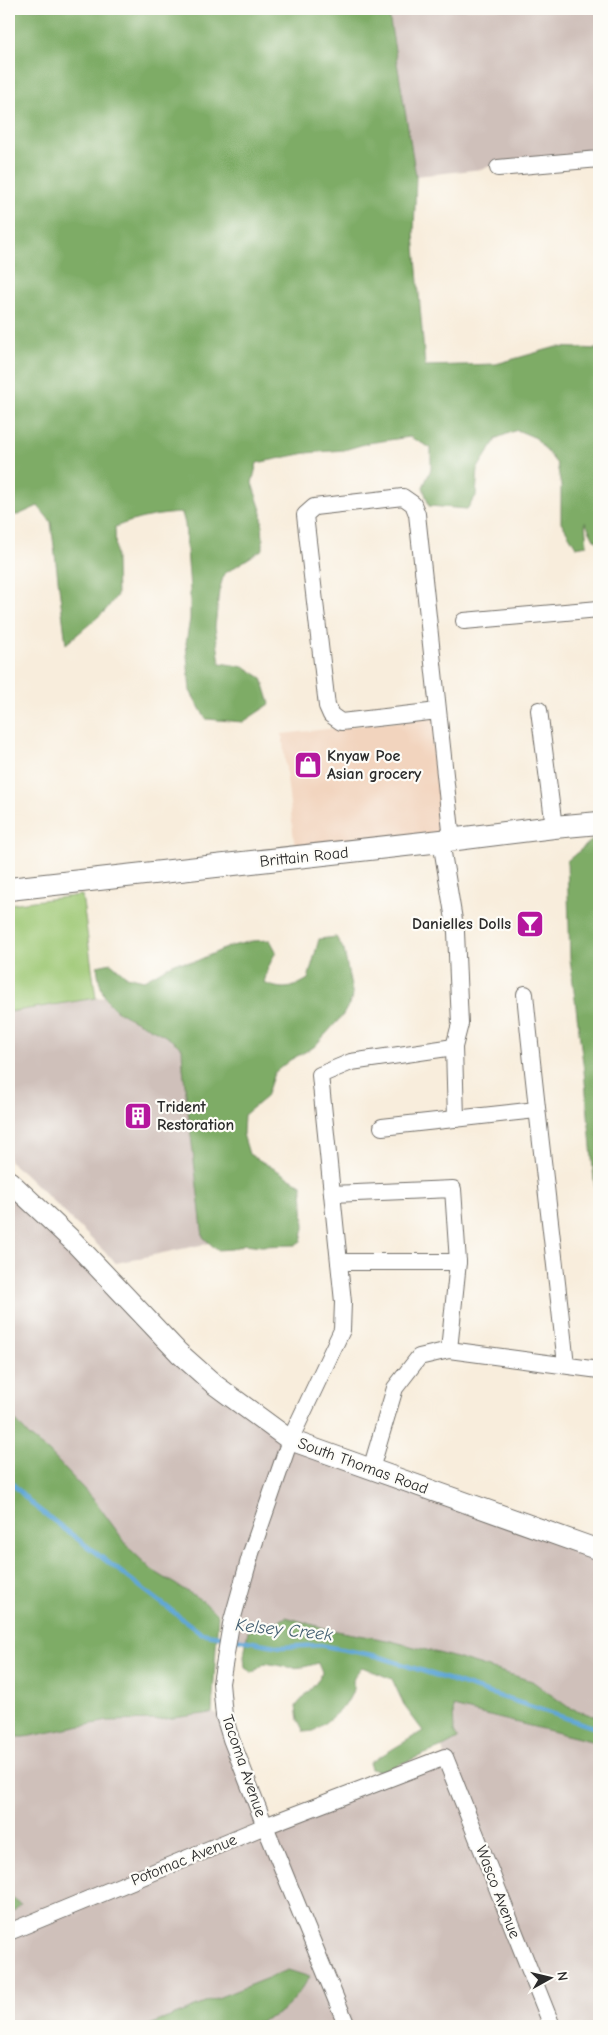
<svg xmlns="http://www.w3.org/2000/svg" width="608" height="2035" font-family="'Comic Neue',sans-serif">
  <style>
    .built { fill: #f2d4be }
    .industrial { fill: #cfc0ba }
    .green { fill: #9ec874; stroke: #647a50 }
    .forest { fill: #7eac66; stroke: #546c48 }
    .lines { fill: none; stroke-linecap: round; stroke-linejoin: round }
    .stream { stroke: #61a7d7; stroke-width: 4.5 }
    .minor-casing { stroke: #736f69; stroke-width: 18 }
    .tertiary-casing { stroke: #736f69; stroke-width: 22 }
    .secondary-casing { stroke: #736f69; stroke-width: 24 }
    .minor { stroke: #fff; stroke-width: 16 }
    .tertiary { stroke: #fff; stroke-width: 20 }
    .secondary { stroke: #fff; stroke-width: 22 }
    .labels { text-anchor: middle; dominant-baseline: central; stroke-width: 4.5; stroke-linejoin: round; paint-order: stroke }
    .poi-label { font-size: 16px; font-weight: bold; fill: #2b2b2b; stroke: #fdfcf7; text-anchor: start }
    .street-label { font-size: 16px; fill: #2b2b2b; stroke: #fdfcf7 }
    .water-label { font-size: 18px; font-style: italic; fill: #415d70; stroke: #fdfcf7 }
  </style>
  <rect width="100%" height="100%" fill="#fdfcf7"/>
  <filter id="ink" filterUnits="userSpaceOnUse"><feTurbulence type="fractalNoise" baseFrequency=".02" numOctaves="2"/><feDisplacementMap in="SourceGraphic" scale="10" xChannelSelector="R" yChannelSelector="G"/><feConvolveMatrix kernelMatrix="1 2 1 2 8 2 1 2 1" color-interpolation-filters="sRGB"/></filter>
  <filter id="wash" filterUnits="userSpaceOnUse"><feTurbulence type="fractalNoise" baseFrequency=".0096" numOctaves="4" result="noise"/><feDisplacementMap in="SourceGraphic" scale="20" xChannelSelector="R" yChannelSelector="G"/><feGaussianBlur stdDeviation="1.12" result="paint"/><feColorMatrix in="noise" values="0 0 0 0 0 0 0 0 0 0 0 0 0 0 0 0 0 1.4 0 .05"/><feComposite in="paint" operator="in"/></filter>
  <g filter="url(#wash)">
    <rect width="100%" height="100%" fill="#f8eddc"/>
    <!-- built -->
    <path class="built" d="M 439,717 L 452,840 L 296,858 L 282,734 Z"/>
    <!-- industrial -->
    <g class="industrial">
      <path d="M 388,9 L 599,9 L 599,155 L 495,164 L 483,169 L 416,176 Z"/>
      <path d="M 105,997 L 106,1001 L 115,1010 L 130,1019 L 157,1031 L 182,1048 L 183,1068 L 203,1237 L 210,1243 L 116,1263 L 23,1172 L 9,1161 L 9,1012 Z"/>
      <path d="M 9,1181 L 179,1353 L 290,1440 L 599,1550 L 599,2026 L 9,2026 L 9,1916 L 21,1904 L 9,1895 L 9,1737 L 25,1737 L 108,1721 L 158,1720 L 212,1713 L 224,1716 L 265,1826 L 445,1756 L 411,1667 L 230,1638 L 231,1624 L 203,1601 L 152,1570 L 128,1549 L 95,1501 L 49,1452 L 29,1436 L 9,1413 Z"/>
    </g>
    <!-- green -->
    <path class="green" d="M 82,895 L 96,998 L 9,1012 L 9,904 Z"/>
    <!-- forest -->
    <g class="forest">
      <path d="M 9,9 L 388,9 L 416,176 L 414,234 L 425,366 L 496,364 L 556,347 L 599,349 L 599,475 L 597,483 L 599,490 L 599,543 L 594,539 L 585,522 L 587,545 L 576,547 L 561,522 L 561,486 L 557,464 L 536,438 L 517,430 L 497,438 L 478,468 L 476,496 L 467,509 L 429,506 L 423,487 L 431,469 L 431,448 L 410,437 L 368,443 L 344,450 L 306,453 L 257,463 L 252,483 L 262,513 L 263,549 L 224,574 L 219,591 L 215,627 L 220,663 L 245,667 L 262,678 L 270,704 L 243,722 L 206,719 L 190,691 L 186,643 L 190,619 L 190,589 L 185,524 L 182,513 C 159,514 137,518 115,527 L 117,595 L 105,611 L 66,644 L 51,522 L 38,506 L 18,515 L 9,515 Z"/>
      <path d="M 596,837 L 599,837 L 599,1234 L 584,1071 L 570,959 L 567,861 Z"/>
      <path d="M 336,937 L 344,950 L 353,997 L 343,1015 L 314,1047 L 290,1060 L 274,1073 L 266,1097 L 244,1115 L 243,1134 L 249,1154 L 302,1185 L 304,1228 L 301,1241 L 295,1245 L 261,1246 L 245,1244 L 232,1249 L 217,1250 L 203,1237 L 183,1068 L 182,1048 C 174,1042 165,1035 156,1031 C 119,1012 102,1012 97,966 L 111,963 L 126,976 L 144,980 L 176,962 L 194,962 L 228,947 L 252,941 L 270,940 L 276,951 L 268,968 L 264,983 C 283,991 291,989 308,979 L 319,939 Z"/>
      <path d="M 9,1413 L 29,1436 L 49,1452 L 95,1501 L 130,1549 L 152,1570 L 203,1601 L 218,1615 L 212,1713 L 158,1720 L 108,1721 L 25,1737 L 9,1737 Z"/>
      <path d="M 286,1617 L 331,1630 L 387,1640 L 446,1655 L 532,1681 L 568,1707 L 593,1716 L 599,1714 L 599,1743 L 453,1707 L 454,1732 L 458,1739 L 445,1746 L 388,1769 L 379,1771 L 371,1769 L 369,1763 L 423,1731 L 405,1707 L 392,1679 L 362,1667 C 347,1683 357,1682 351,1695 C 346,1708 324,1723 314,1731 L 304,1732 L 298,1720 L 296,1706 L 316,1683 L 322,1673 L 318,1663 C 294,1671 289,1667 265,1663 L 253,1673 L 245,1668 L 244,1656 L 248,1631 L 272,1625 Z"/>
      <path d="M 9,1895 L 21,1904 L 9,1916 Z"/>
      <path d="M 288,1970 L 310,1977 C 301,1989 293,2004 280,2012 C 251,2033 182,2026 147,2026 Z"/>
    </g>
    <g class="lines">
      <!-- stream -->
      <path class="stream" d="M 9,1480 L 33,1505 L 201,1633 L 281,1647 L 320,1645 L 377,1656 L 599,1729"/>
    </g>
  </g>
  <g filter="url(#ink)">
    <g class="lines">
      <!-- minor casing -->
      <g class="minor-casing">
        <g id="minor">
          <path d="M 498,168 L 599,159"/>
          <path d="M 464,621 L 599,609"/>
          <path d="M 539,710 L 554,827"/>
          <path d="M 438,711 L 341,722 L 331,715 L 327,706 L 306,524 L 305,515 L 314,507 L 403,497 L 413,504 L 417,514 L 452,840"/>
          <path d="M 441,841 L 456,932 L 460,1024 L 454,1047 L 456,1119"/>
          <path d="M 525,994 C 537,1118 553,1241 566,1365"/>
          <path d="M 382,1127 L 536,1110"/>
          <path d="M 332,1194 L 453,1189 L 458,1262 L 449,1350"/>
          <path d="M 339,1262 L 458,1262"/>
          <path d="M 371,1469 L 395,1388 L 419,1357 L 449,1350 L 599,1370"/>
          <path d="M 9,1932 L 265,1826 L 445,1757 L 552,2026"/>
          <path d="M 347,2026 L 265,1826 L 231,1739 L 224,1716 L 221,1683 L 231,1624 L 251,1553 L 290,1440 L 342,1330 L 343,1302 L 320,1075 L 351,1062 L 454,1047"/>
        </g>
      </g>
      <!-- tertiary casing -->
      <g class="tertiary-casing">
        <path id="tertiary" d="M 9,1181 L 74,1242 L 179,1353 L 215,1385 L 290,1440 L 599,1550"/>
      </g>
      <!-- secondary casing -->
      <g class="secondary-casing">
        <path id="secondary" d="M 9,889 L 441,841 L 554,827 L 599,823"/>
      </g>
      <!-- minor -->
      <use href="#minor" class="minor"/>
      <!-- tertiary -->
      <use href="#tertiary" class="tertiary"/>
      <!-- secondary -->
      <use href="#secondary" class="secondary"/>
    </g>
  </g>
  <!-- icons -->
  <defs>
    <g id="shop-square" transform="scale(1.4375)"><rect x="-9" y="-9" width="18" height="18" rx="4" fill="#b5179e" stroke="#fdfcf7"/><path d="M-5-2.5h2.3a2.7 3.5 0 0 1 5.4 0H5L5.5 6h-11ZM-1.5-2.5h3a1.5 2.3 0 0 0-3 0Z" fill="#fff"/></g>
    <g id="bar-square" transform="scale(1.4375)"><rect x="-9" y="-9" width="18" height="18" rx="4" fill="#b5179e" stroke="#fdfcf7"/><path d="M-6-5H6L.8 .8V4.5H3.5V6h-7V4.5H-.8V.8Z" fill="#fff"/></g>
    <g id="building-square" transform="scale(1.4375)"><rect x="-9" y="-9" width="18" height="18" rx="4" fill="#b5179e" stroke="#fdfcf7"/><path d="M-4-6H4V6H1V3H-1V6H-4ZM-2.5-4.3h1.7v1.8h-1.7ZM.8-4.3h1.7v1.8H.8ZM-2.5-1h1.7V.8h-1.7ZM.8-1h1.7V.8H.8Z" fill="#fff"/></g>
  </defs>
  <g fill-rule="evenodd">
    <use href="#shop-square" x="308" y="765"/>
    <use href="#bar-square" x="530" y="924"/>
    <use href="#building-square" x="138" y="1116"/>
  </g>
  <g class="labels">
    <!-- poi labels -->
    <g class="poi-label">
      <text x="327" y="756">Knyaw Poe<tspan x="327" dy="18">Asian grocery</tspan></text>
      <text x="511" y="924" text-anchor="end">Danielles Dolls</text>
      <text x="157" y="1107">Trident<tspan x="157" dy="18">Restoration</tspan></text>
    </g>
    <!-- street labels -->
    <g class="street-label">
      <text transform="translate(304 857) rotate(-6)">Brittain Road</text>
      <text transform="translate(363 1466) rotate(20)">South Thomas Road</text>
      <text transform="translate(244 1766) rotate(71)">Tacoma Avenue</text>
      <text transform="translate(184 1860) rotate(-22)">Potomac Avenue</text>
      <text transform="translate(498 1892) rotate(69)">Wasco Avenue</text>
    </g>
    <!-- water labels -->
    <g class="water-label">
      <text transform="translate(284 1630) rotate(6)">Kelsey Creek</text>
    </g>
  </g>
  <!-- margin -->
  <rect width="608" height="2035" fill="none" stroke="#fdfcf7" stroke-width="30"/>
  <!-- north arrow -->
  <g transform="translate(550 1978) rotate(82)" stroke="#fdfcf7" stroke-width="4" paint-order="stroke">
  <path d="M0-4L9 19L0 12L-9 19Z" fill="#2b2b2b"/>
  <text y="-8" font-size="14" font-weight="bold" text-anchor="middle" fill="#2b2b2b">N</text>
  </g>
</svg>
